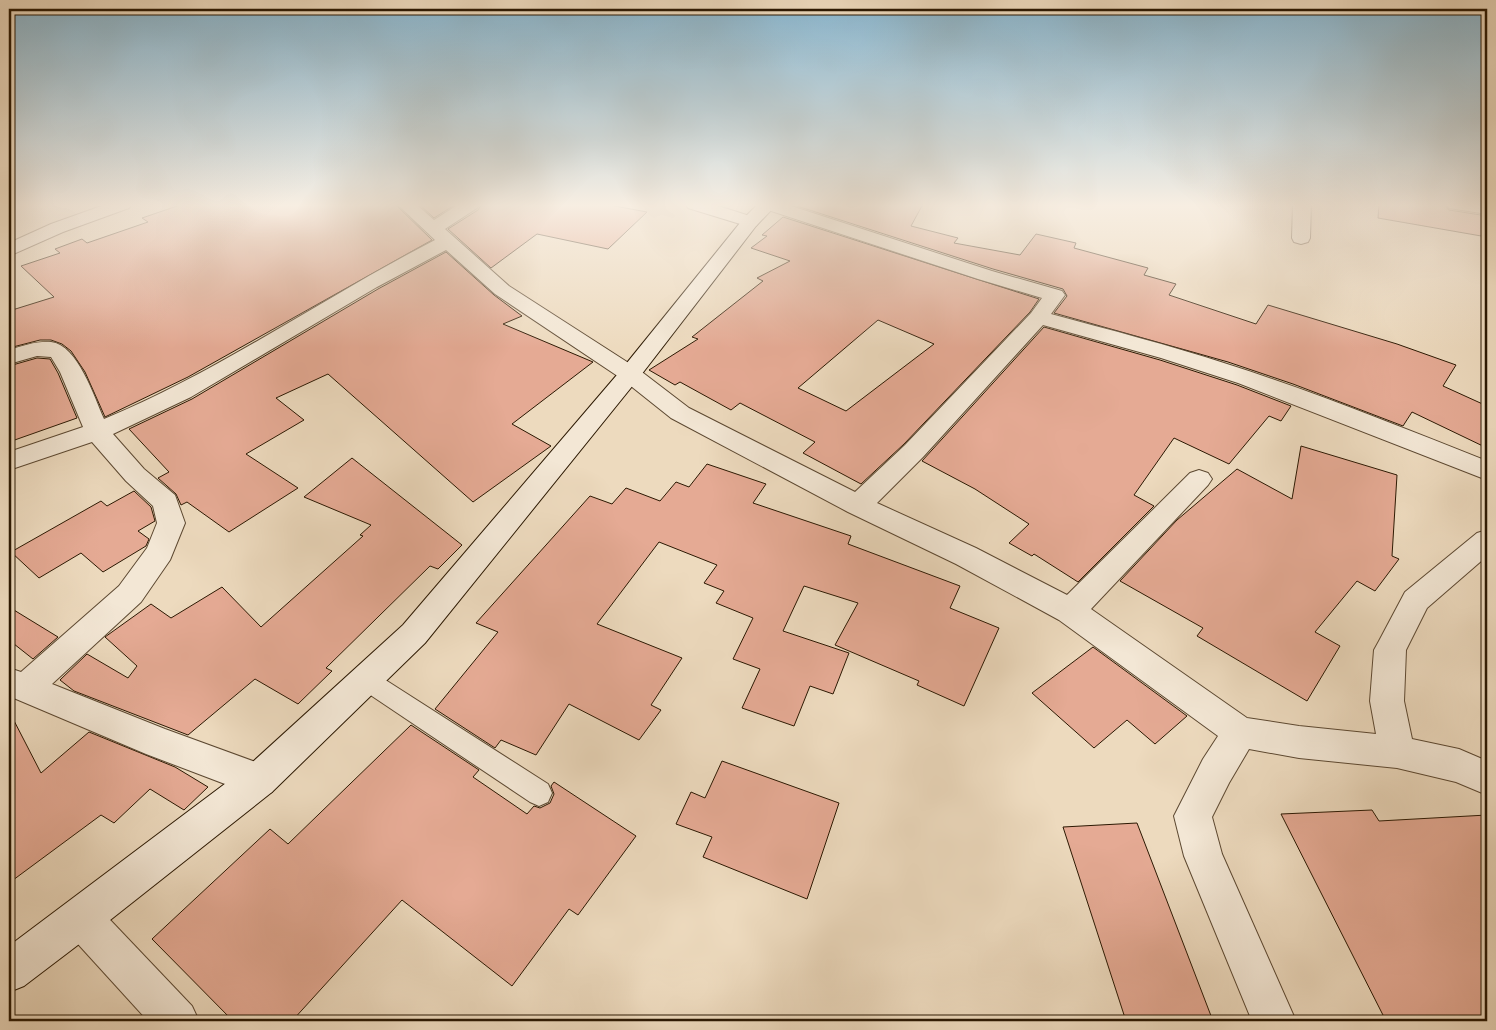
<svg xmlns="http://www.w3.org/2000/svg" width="1496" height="1030" font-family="'Libre Caslon Text',serif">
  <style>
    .building { fill: #e5aa94; stroke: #2b1802; fill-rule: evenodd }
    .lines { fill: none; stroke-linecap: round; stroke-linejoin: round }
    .lane-casing { stroke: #5c4831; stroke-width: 2 }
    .street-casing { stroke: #5c4831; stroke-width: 2 }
    .secondary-casing { stroke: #2b1802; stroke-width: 2 }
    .lane { fill: #f3e7d5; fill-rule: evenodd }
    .street { fill: #f3e7d5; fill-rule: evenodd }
    .secondary { fill: #f3e7d5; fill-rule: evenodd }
  </style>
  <rect width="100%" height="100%" fill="#eddabe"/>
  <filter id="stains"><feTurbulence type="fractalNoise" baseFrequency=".004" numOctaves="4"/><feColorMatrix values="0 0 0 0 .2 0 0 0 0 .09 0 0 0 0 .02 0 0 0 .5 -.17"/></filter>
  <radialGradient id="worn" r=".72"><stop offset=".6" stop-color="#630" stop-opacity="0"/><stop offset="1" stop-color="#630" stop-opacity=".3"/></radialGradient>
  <!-- building -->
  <g class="building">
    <path d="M 183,204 L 395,204 L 432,240 L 188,377 L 105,417 L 85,372 L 71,351 L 62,344 L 51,340 L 40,340 L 9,348 L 9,311 L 54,297 L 21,266 L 60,253 L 55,249 L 82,239 L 87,243 L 148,222 L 142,218 Z"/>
    <path d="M 419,204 L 456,204 L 434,218 Z"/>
    <path d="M 482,204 L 604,204 L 647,212 L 608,249 L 537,234 L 491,268 L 448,229 L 478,210 Z"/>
    <path d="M 799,204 L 923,204 L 911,226 L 958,238 L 954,243 L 1020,255 L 1036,234 L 1076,243 L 1074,248 L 1148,268 L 1144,275 L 1176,284 L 1169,295 L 1256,324 L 1268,305 L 1397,344 L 1456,365 L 1443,386 L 1487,406 L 1487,448 L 1412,412 L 1403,426 L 1293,384 L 1228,362 L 1054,313 L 1067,296 L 1063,289 L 993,269 L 797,206 Z"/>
    <path d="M 1379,204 L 1444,204 L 1449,210 L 1487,216 L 1487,237 L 1378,218 Z"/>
    <path d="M 783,217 L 1039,299 L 1030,312 L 904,444 L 861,484 L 803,453 L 815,442 L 740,403 L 731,410 L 680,382 L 675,385 L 649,370 L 698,339 L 692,337 L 763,281 L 757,278 L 790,261 L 751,248 L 767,236 L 762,235 ZM 878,320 L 934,344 L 846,411 L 798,388 Z"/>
    <path d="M 446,252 L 494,295 L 522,316 L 503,324 L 593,362 L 512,424 L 551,446 L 473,502 L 328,374 L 276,398 L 304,420 L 246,454 L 298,488 L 229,532 L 187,502 L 181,505 L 176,494 L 158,478 L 169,472 L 129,429 L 192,399 L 378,289 Z"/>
    <path d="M 1044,327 L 1160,360 L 1237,385 L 1291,406 L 1281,421 L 1269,416 L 1229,464 L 1174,438 L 1134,495 L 1154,506 L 1078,582 L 1034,554 L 1032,556 L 1009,543 L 1029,524 L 975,489 L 922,461 Z"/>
    <path d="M 37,358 L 50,359 L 58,373 L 77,418 L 9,442 L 9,366 Z"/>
    <path d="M 1301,446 L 1397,475 L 1392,556 L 1399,559 L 1375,591 L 1357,581 L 1315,632 L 1340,646 L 1307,701 L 1197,636 L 1203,628 L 1120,581 L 1177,520 L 1237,469 L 1292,499 Z"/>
    <path d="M 352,458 L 462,545 L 438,569 L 430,566 L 326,668 L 332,671 L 298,704 L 255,679 L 188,735 L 74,691 L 60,680 L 87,654 L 128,678 L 137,666 L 105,637 L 151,604 L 171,618 L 222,587 L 261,627 L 363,536 L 360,535 L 371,525 L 304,497 Z"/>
    <path d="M 707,464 L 766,484 L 753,503 L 851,536 L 848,544 L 960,586 L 950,608 L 999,628 L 964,706 L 917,685 L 919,681 L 835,645 L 858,603 L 804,586 L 783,631 L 849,653 L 833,694 L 810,686 L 794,726 L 742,708 L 760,669 L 733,659 L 753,618 L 716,603 L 724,591 L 704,583 L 717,565 L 659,542 L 597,624 L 682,658 L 651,705 L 661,710 L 639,740 L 569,704 L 536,755 L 501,740 L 495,748 L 435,709 L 498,632 L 476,623 L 590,496 L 612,504 L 626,488 L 660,501 L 676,482 L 689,487 Z"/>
    <path d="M 134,491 L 151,507 L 155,521 L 138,531 L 149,539 L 146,546 L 103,572 L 81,553 L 39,578 L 11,552 L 101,501 L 107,506 Z"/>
    <path d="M 9,607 L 58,637 L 33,659 L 9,640 Z"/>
    <path d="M 1093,647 L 1187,716 L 1155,744 L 1127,720 L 1094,748 L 1032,693 Z"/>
    <path d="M 9,711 L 41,773 L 89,732 L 175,767 L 208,787 L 184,810 L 150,789 L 114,823 L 101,815 L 9,883 Z"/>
    <path d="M 411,725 L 479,770 L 473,777 L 527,814 L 534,806 L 540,808 L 550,803 L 554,794 L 551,786 L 554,782 L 636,836 L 578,915 L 569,909 L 512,986 L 402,900 L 292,1021 L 233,1021 L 152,939 L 270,829 L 288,844 Z"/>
    <path d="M 722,761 L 839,803 L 807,899 L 703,857 L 712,837 L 676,824 L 691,792 L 705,798 Z"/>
    <path d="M 1372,810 L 1379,821 L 1487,815 L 1487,1021 L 1386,1021 L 1281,814 Z"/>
    <path d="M 1137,823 L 1213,1021 L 1126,1021 L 1063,827 Z"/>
  </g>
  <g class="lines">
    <!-- lane casing -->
    <g class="lane-casing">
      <path id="lane" d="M 365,669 L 373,672 L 548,784 L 552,793 L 548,802 L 539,806 L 530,802 L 357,686 L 353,679 L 357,672 Z"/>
    </g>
    <!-- street casing -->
    <g class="street-casing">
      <g id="street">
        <path d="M 107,204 L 132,204 L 129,208 L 63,232 L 9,256 L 9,243 L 51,224 Z"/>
        <path d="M 397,204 L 416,204 L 434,220 L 459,204 L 480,204 L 477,208 L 445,229 L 509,286 L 638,369 L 689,408 L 855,492 L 905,445 L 1031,313 L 1042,298 L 978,279 L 762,208 L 759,204 L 785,204 L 992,271 L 1062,291 L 1065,295 L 1051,314 C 1110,330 1169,345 1227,364 C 1315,392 1401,427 1487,461 L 1487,480 L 1238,383 L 1161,358 L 1043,325 L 923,457 L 877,503 L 976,548 L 1067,595 L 1190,473 L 1199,470 L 1208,473 L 1212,479 L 1208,485 L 1091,609 L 1247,718 L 1299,726 L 1376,734 L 1370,701 L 1374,650 L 1379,641 L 1405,592 L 1477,533 L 1487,530 L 1487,556 L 1427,608 L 1406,650 L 1404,701 L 1412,739 L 1459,749 L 1487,761 L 1487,795 L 1456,782 L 1397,768 L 1299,758 L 1249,749 L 1229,783 L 1212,817 L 1222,854 L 1296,1021 L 1252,1021 L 1184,856 L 1174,816 L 1203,759 L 1218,736 L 1059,620 L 956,564 L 848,512 L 671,418 L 622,379 L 495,294 L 446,250 L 377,287 L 191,397 L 113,434 L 144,469 L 175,495 L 185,523 L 170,560 L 141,602 L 52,684 L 165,729 L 272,768 L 277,780 L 272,792 L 259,797 L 146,754 L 9,696 L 9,668 L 21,672 L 119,586 L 147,548 L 157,523 L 153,506 L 126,481 L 92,442 L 9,470 L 9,452 L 83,427 L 60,372 L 51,357 L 37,356 L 9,364 L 9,350 C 23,346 36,341 51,342 C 78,345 94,397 104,419 C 220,371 324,297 435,240 Z"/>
        <path d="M 685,204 L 712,204 L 756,218 L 759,222 L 756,226 L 750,227 L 688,208 Z"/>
        <path d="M 1293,204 L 1311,204 L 1310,238 L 1308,242 L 1301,244 L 1294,242 L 1292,238 Z"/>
        <path d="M 1446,204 L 1487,204 L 1487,214 L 1449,208 Z"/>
        <path d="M 81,898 L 95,904 L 192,1006 L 199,1021 L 148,1021 L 67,932 L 61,918 L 67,904 Z"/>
      </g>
    </g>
    <!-- secondary casing -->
    <g class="secondary-casing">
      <path id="secondary" d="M 758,204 L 777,204 L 756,226 L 638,379 L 425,643 L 272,792 L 95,932 L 24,986 L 9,992 L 9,946 L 246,768 L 403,625 L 622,369 L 744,218 Z"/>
    </g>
    <!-- lane -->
    <use href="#lane" class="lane"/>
    <!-- street -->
    <use href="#street" class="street"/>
    <!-- secondary -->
    <use href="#secondary" class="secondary"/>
  </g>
  <!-- sky -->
  <linearGradient id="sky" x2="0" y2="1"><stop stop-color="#88b7d1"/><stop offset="0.59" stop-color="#f7eee2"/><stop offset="1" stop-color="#f7eee2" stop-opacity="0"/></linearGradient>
  <rect width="1496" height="348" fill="url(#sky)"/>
  <!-- margin -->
  <rect width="1496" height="1030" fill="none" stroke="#eddabe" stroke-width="30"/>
  <rect x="10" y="10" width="1476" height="1010" fill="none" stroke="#2b1802" stroke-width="2.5"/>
  <rect x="15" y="15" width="1466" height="1000" fill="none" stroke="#2b1802"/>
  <rect width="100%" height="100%" filter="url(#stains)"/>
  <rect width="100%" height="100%" fill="url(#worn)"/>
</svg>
